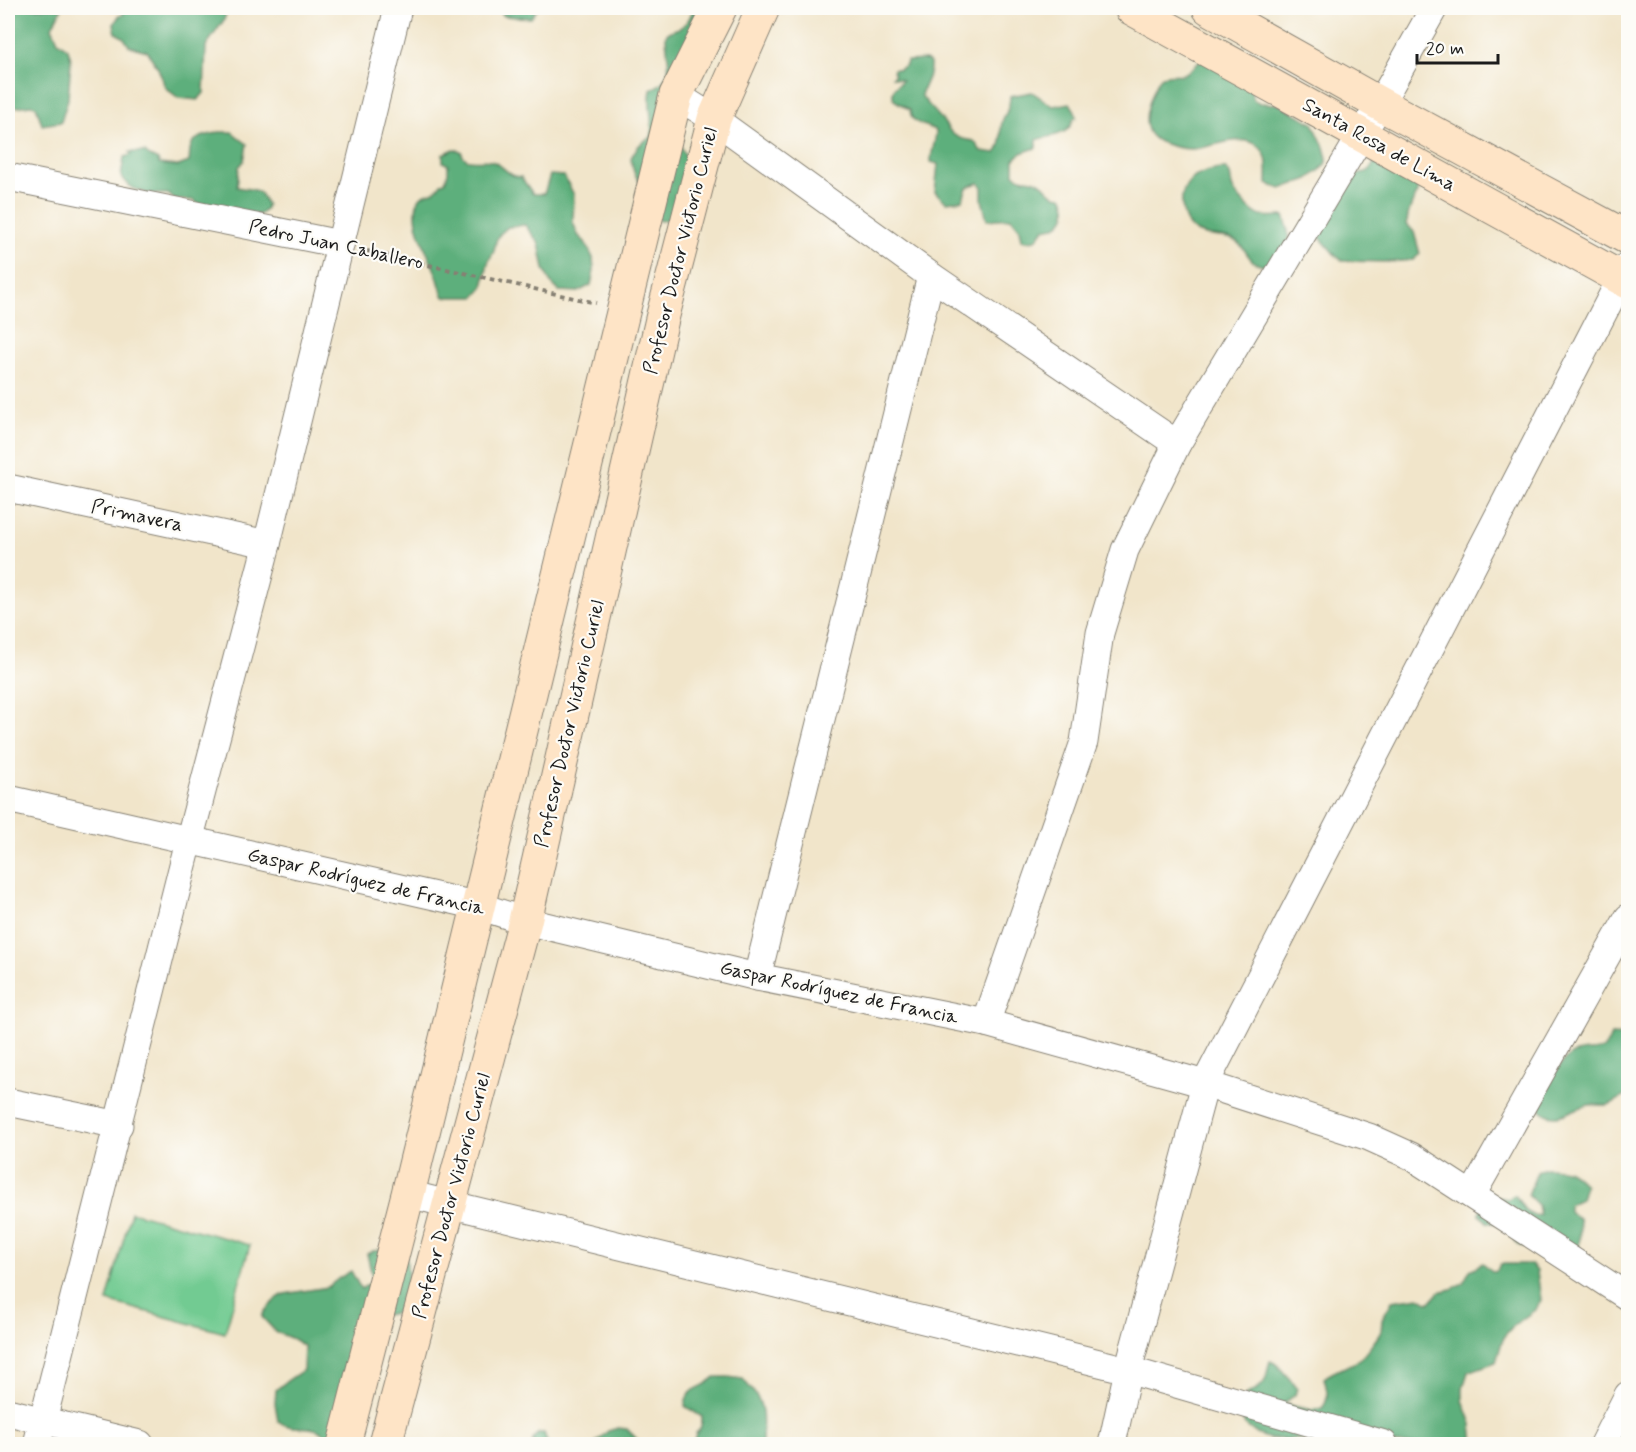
<svg xmlns="http://www.w3.org/2000/svg" width="1636" height="1452" font-family="Mynerve,sans-serif">
  <style>
    .green { fill: #72cb92; stroke: #477457; stroke-width: 1.5 }
    .forest { fill: #5daf7c; stroke: #3c664c; stroke-width: 1.5 }
    .lines { fill: none; stroke-linecap: round; stroke-linejoin: round }
    .street-casing { stroke: #868073; stroke-width: 29 }
    .secondary-casing { stroke: #868073; stroke-width: 35 }
    .path { stroke: #868073; stroke-width: 4; stroke-dasharray: 4.5 4.5; stroke-linecap: butt }
    .street { stroke: #fff; stroke-width: 27 }
    .secondary { stroke: #fee4c6; stroke-width: 33 }
    .labels { text-anchor: middle; dominant-baseline: central; stroke-width: 4.5; stroke-linejoin: round; paint-order: stroke }
    .street-label { font-size: 20px; fill: #1c1c1c; stroke: #fdfcf7 }
  </style>
  <rect width="100%" height="100%" fill="#fdfcf7"/>
  <filter id="ink" filterUnits="userSpaceOnUse"><feTurbulence type="fractalNoise" baseFrequency=".0167" numOctaves="2"/><feDisplacementMap in="SourceGraphic" scale="12" xChannelSelector="R" yChannelSelector="G"/><feConvolveMatrix kernelMatrix="1 2 1 2 8 2 1 2 1" color-interpolation-filters="sRGB"/></filter>
  <filter id="wash" filterUnits="userSpaceOnUse"><feTurbulence type="fractalNoise" baseFrequency=".008" numOctaves="4" result="noise"/><feDisplacementMap in="SourceGraphic" scale="24" xChannelSelector="R" yChannelSelector="G"/><feGaussianBlur stdDeviation="1.35" result="paint"/><feColorMatrix in="noise" values="0 0 0 0 0 0 0 0 0 0 0 0 0 0 0 0 0 1.4 0 .05"/><feComposite in="paint" operator="in"/></filter>
  <g filter="url(#wash)">
    <rect width="100%" height="100%" fill="#f1e5ca"/>
    <!-- green -->
    <path class="green" d="M 131,1212 L 250,1245 L 225,1333 L 107,1301 Z"/>
    <!-- forest -->
    <g class="forest">
      <path d="M 17,8 L 62,8 L 52,27 L 58,41 L 68,49 L 71,59 L 68,99 L 61,122 L 42,125 L 36,106 L 30,105 L 12,108 L 8,103 L 8,26 L 12,21 Z"/>
      <path d="M 124,8 L 228,8 L 224,20 L 206,46 L 204,93 L 198,100 L 178,98 L 165,87 L 158,68 L 147,51 L 129,46 L 124,38 L 116,33 L 114,24 L 119,16 L 123,15 Z"/>
      <path d="M 498,8 L 538,8 L 531,18 L 504,16 Z"/>
      <path d="M 694,8 L 707,8 L 679,138 L 681,148 L 685,154 L 691,175 L 676,212 L 667,220 L 659,221 C 654,210 649,199 644,189 C 637,177 632,173 631,158 C 635,150 642,140 651,138 C 654,121 647,108 651,90 C 678,76 666,59 666,35 C 671,29 678,30 684,25 C 689,21 691,14 694,8 Z"/>
      <path d="M 1201,59 L 1256,82 L 1251,93 L 1254,100 L 1260,103 L 1278,104 L 1313,123 L 1324,147 L 1327,158 L 1327,162 L 1319,171 L 1308,179 L 1281,189 L 1267,184 C 1267,171 1270,155 1258,146 C 1241,132 1210,149 1191,149 C 1180,149 1170,146 1160,142 C 1145,135 1144,122 1148,107 C 1150,100 1156,82 1161,77 C 1167,72 1177,76 1183,74 C 1190,72 1196,64 1201,59 Z"/>
      <path d="M 926,60 L 930,63 C 931,78 924,83 921,95 C 926,103 931,107 937,114 C 952,129 947,138 974,141 L 981,151 L 996,153 C 1005,144 998,130 1003,119 C 1008,108 1009,111 1010,96 L 1032,92 L 1053,106 L 1070,103 L 1075,111 L 1076,118 L 1073,119 C 1070,136 1052,135 1037,140 L 1036,148 L 1021,153 L 1014,160 L 1014,174 C 1023,181 1027,178 1037,181 C 1047,184 1047,196 1062,196 C 1072,213 1064,227 1044,229 L 1036,240 L 1028,241 L 1022,240 L 1020,229 L 1011,218 L 987,220 L 982,200 L 982,187 L 979,183 C 966,186 966,188 963,200 L 946,202 L 935,192 L 938,164 L 931,162 C 931,150 936,142 936,131 C 925,123 911,126 910,110 L 894,100 C 890,87 897,88 902,80 L 892,77 L 895,74 L 893,71 L 894,69 L 899,69 L 906,65 L 907,61 Z"/>
      <path d="M 219,132 L 232,132 L 247,144 L 244,161 L 239,167 L 237,187 C 256,191 258,186 267,205 L 265,210 L 259,215 L 199,205 L 194,200 L 175,200 L 168,194 L 149,194 L 132,188 L 121,177 L 124,157 L 131,155 L 130,152 L 145,152 L 148,155 L 158,160 L 159,164 L 178,166 L 189,162 C 190,157 189,151 191,146 C 194,136 210,135 219,132 Z"/>
      <path d="M 454,149 L 461,151 C 465,166 479,158 491,161 C 504,164 507,177 521,177 L 533,194 L 544,194 L 550,175 L 564,176 L 574,195 L 573,222 L 578,235 L 585,242 L 593,258 L 594,271 L 591,285 L 578,292 L 559,291 L 550,282 L 544,269 L 539,243 L 525,225 L 508,227 L 500,234 L 496,241 L 494,251 L 488,263 L 483,288 L 475,297 L 444,297 C 441,291 440,286 438,279 C 432,259 406,219 420,198 C 425,190 434,197 441,183 L 445,182 L 448,173 L 448,165 L 443,162 L 443,154 Z"/>
      <path d="M 1377,155 C 1390,162 1422,174 1418,192 C 1417,196 1415,197 1413,201 C 1410,208 1407,217 1407,224 L 1414,232 L 1420,254 L 1413,260 L 1390,262 L 1343,261 L 1336,256 L 1317,234 L 1347,180 C 1363,169 1370,179 1377,155 Z"/>
      <path d="M 1220,169 L 1226,169 C 1232,175 1230,178 1232,186 C 1234,194 1253,214 1261,216 C 1268,217 1277,216 1284,216 C 1294,242 1286,246 1271,266 C 1245,268 1250,246 1231,239 C 1219,235 1206,238 1195,231 C 1187,226 1184,219 1183,211 C 1177,183 1196,172 1220,169 Z"/>
      <path d="M 1611,1035 L 1628,1036 L 1628,1094 C 1622,1097 1615,1103 1608,1105 C 1602,1106 1595,1104 1589,1105 C 1570,1108 1555,1127 1538,1107 L 1538,1103 C 1547,1088 1556,1065 1571,1055 C 1581,1049 1598,1053 1604,1048 C 1607,1046 1609,1039 1611,1035 Z"/>
      <path d="M 1545,1168 C 1566,1168 1570,1169 1585,1185 L 1581,1199 L 1568,1205 C 1568,1213 1572,1215 1579,1218 C 1581,1229 1579,1239 1579,1251 L 1558,1266 L 1546,1262 L 1532,1249 L 1518,1245 L 1515,1241 L 1513,1230 L 1503,1225 L 1487,1222 L 1479,1213 L 1487,1195 L 1508,1199 L 1514,1195 C 1523,1204 1525,1218 1540,1215 L 1538,1205 L 1528,1195 L 1537,1172 Z"/>
      <path d="M 390,1249 L 406,1256 L 408,1274 L 406,1304 L 395,1313 L 361,1320 L 356,1328 L 334,1444 C 315,1417 296,1435 278,1421 L 275,1403 L 276,1390 C 284,1382 293,1377 303,1370 L 304,1346 L 293,1339 L 276,1332 L 262,1317 L 264,1312 L 276,1299 L 284,1294 L 328,1287 L 339,1278 L 351,1271 L 361,1289 L 369,1284 L 373,1280 L 367,1254 L 373,1251 Z"/>
      <path d="M 1483,1263 L 1492,1271 L 1497,1270 L 1500,1264 L 1531,1264 L 1537,1271 L 1541,1300 L 1536,1309 L 1513,1326 L 1506,1334 L 1502,1342 L 1496,1362 L 1468,1372 L 1463,1388 L 1463,1400 L 1472,1424 L 1474,1444 L 1314,1444 L 1305,1439 L 1270,1439 L 1257,1434 L 1245,1425 L 1243,1421 L 1241,1412 L 1247,1394 C 1269,1384 1264,1381 1270,1361 C 1279,1364 1280,1369 1286,1375 C 1291,1380 1293,1382 1297,1388 L 1295,1395 L 1283,1404 L 1313,1410 L 1322,1408 C 1330,1399 1327,1390 1324,1378 C 1334,1370 1347,1367 1358,1361 C 1362,1358 1380,1335 1381,1331 C 1382,1326 1381,1321 1383,1317 C 1385,1311 1390,1307 1392,1301 L 1419,1297 L 1429,1303 L 1439,1292 L 1452,1289 L 1463,1283 L 1470,1270 Z"/>
      <path d="M 715,1377 L 728,1377 L 743,1379 C 748,1386 755,1392 758,1399 C 765,1411 762,1431 762,1444 L 693,1444 L 696,1433 C 701,1430 702,1422 702,1417 L 685,1406 C 685,1392 696,1389 706,1384 C 709,1382 712,1379 715,1377 Z"/>
      <path d="M 618,1428 L 627,1429 L 637,1439 L 637,1444 L 594,1444 L 608,1431 Z"/>
      <path d="M 539,1433 L 544,1433 L 548,1444 L 532,1444 L 534,1437 Z"/>
    </g>
  </g>
  <g filter="url(#ink)">
    <g class="lines">
      <!-- street casing -->
      <g class="street-casing">
        <g id="street">
          <path d="M 676,95 L 714,119 L 931,276 L 1177,444"/>
          <path d="M 8,177 L 340,244"/>
          <path d="M 8,488 L 267,544"/>
          <path d="M 8,799 L 479,906 L 525,921 L 757,977 L 986,1023 L 1205,1084 L 1369,1137 L 1411,1156 L 1628,1297"/>
          <path d="M 757,977 L 931,276"/>
          <path d="M 986,1023 L 1084,742 L 1100,633 L 1125,550 L 1177,444 L 1380,104 L 1434,8"/>
          <path d="M 8,1102 L 119,1125"/>
          <path d="M 408,1194 L 1128,1370 L 1384,1444"/>
          <path d="M 1472,1195 L 1628,918"/>
          <path d="M 8,1412 L 140,1444"/>
          <path d="M 37,1444 L 189,841 L 267,544 L 398,8"/>
          <path d="M 1112,1444 L 1128,1370 L 1205,1084 L 1628,265"/>
          <path d="M 1603,1444 L 1628,1395"/>
        </g>
      </g>
      <!-- secondary casing -->
      <g class="secondary-casing">
        <g id="secondary">
          <path d="M 1131,8 L 1628,282"/>
          <path d="M 1209,8 L 1380,104 L 1628,238"/>
          <path d="M 344,1444 L 408,1194 L 676,95 L 720,8"/>
          <path d="M 385,1444 L 525,921 L 662,319 L 714,119 L 763,8"/>
        </g>
      </g>
      <!-- path -->
      <path class="path" d="M 367,251 L 596,303"/>
      <!-- street -->
      <use href="#street" class="street"/>
      <!-- secondary -->
      <use href="#secondary" class="secondary"/>
    </g>
  </g>
  <g class="labels">
    <!-- street labels -->
    <g class="street-label">
      <text transform="translate(1379 145) rotate(29)">Santa Rosa de Lima</text>
      <text transform="translate(336 245) rotate(12)">Pedro Juan Caballero</text>
      <text transform="translate(681 251) rotate(-76)">Profesor Doctor Victorio Curiel</text>
      <text transform="translate(137 516) rotate(12)">Primavera</text>
      <text transform="translate(570 724) rotate(-77)">Profesor Doctor Victorio Curiel</text>
      <text transform="translate(366 882) rotate(13)">Gaspar Rodríguez de Francia</text>
      <text transform="translate(839 993) rotate(12)">Gaspar Rodríguez de Francia</text>
      <text transform="translate(452 1196) rotate(-75)">Profesor Doctor Victorio Curiel</text>
    </g>
  </g>
  <!-- margin -->
  <rect width="1636" height="1452" fill="none" stroke="#fdfcf7" stroke-width="30"/>
  <!-- scale -->
  <path d="M1417 54v9h81v-9" fill="none" stroke="#1c1c1c" stroke-width="3"/>
  <text x="1426" y="54" font-size="18" fill="#1c1c1c" stroke="#fdfcf7" stroke-width="4.5" paint-order="stroke">20 m</text>
</svg>
